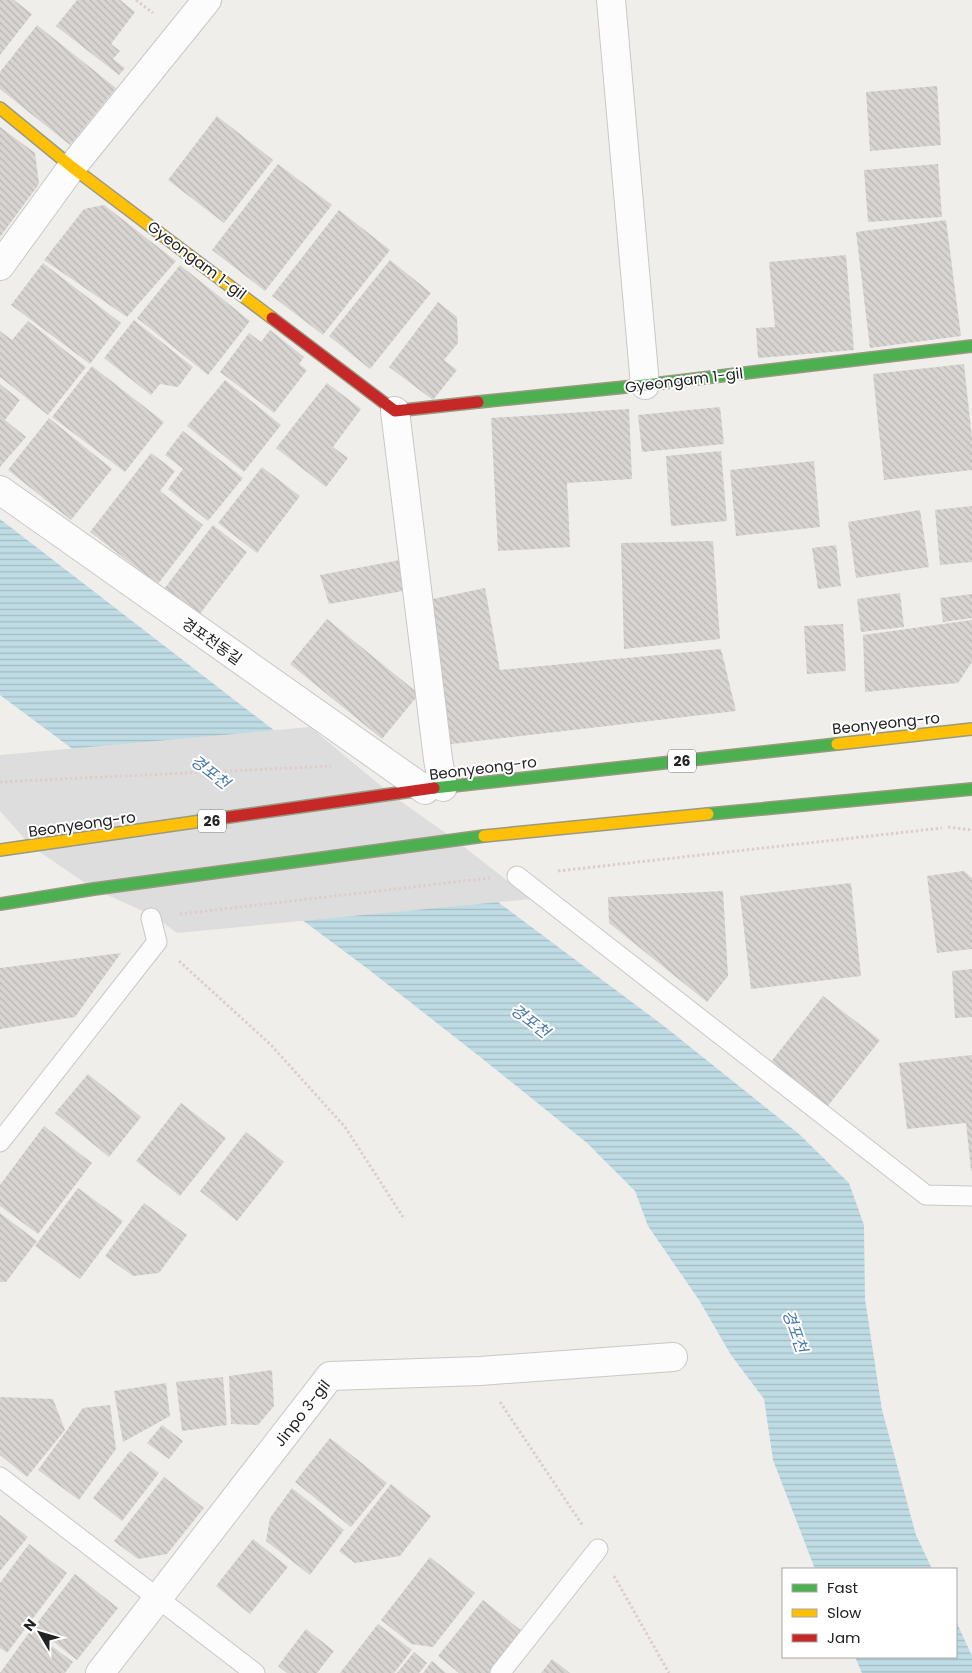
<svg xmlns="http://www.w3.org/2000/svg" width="972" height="1673" font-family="Poppins,'Noto Sans KR',sans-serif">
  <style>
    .water { fill: url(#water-rules) }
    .pier { fill: #dedddd }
    .building { fill: url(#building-back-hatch) }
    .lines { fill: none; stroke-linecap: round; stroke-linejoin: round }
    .lane-casing { stroke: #c9c8c7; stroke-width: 21 }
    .street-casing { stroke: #c9c8c7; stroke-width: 30 }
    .fast-casing { stroke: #999a82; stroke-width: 14 }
    .slow-casing { stroke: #999a82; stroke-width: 14 }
    .jam-casing { stroke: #999a82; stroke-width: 14 }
    .path { stroke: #dccecd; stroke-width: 3; stroke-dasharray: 2.5 2.5; stroke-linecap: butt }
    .lane { stroke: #fdfcfc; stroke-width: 19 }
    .street { stroke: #fdfcfc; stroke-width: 28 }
    .fast { stroke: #4caf50; stroke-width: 11 }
    .slow { stroke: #ffc107; stroke-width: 11 }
    .jam { stroke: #c62828; stroke-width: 11 }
    .labels { text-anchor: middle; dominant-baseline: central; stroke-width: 4; stroke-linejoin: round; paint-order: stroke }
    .shield { fill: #fff; stroke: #646464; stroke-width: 1 }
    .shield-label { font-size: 14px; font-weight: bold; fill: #222 }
    .street-label { font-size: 15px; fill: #222; stroke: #fff }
    .water-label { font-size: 16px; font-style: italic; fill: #4a7aab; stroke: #fff }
  </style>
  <defs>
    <pattern id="water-rules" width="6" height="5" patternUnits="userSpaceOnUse" patternTransform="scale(1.25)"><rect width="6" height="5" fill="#bfdbe3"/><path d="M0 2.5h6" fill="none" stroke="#a4bcc2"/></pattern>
    <pattern id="building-back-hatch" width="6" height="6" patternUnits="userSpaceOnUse" patternTransform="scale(1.25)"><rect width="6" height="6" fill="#d7d4d2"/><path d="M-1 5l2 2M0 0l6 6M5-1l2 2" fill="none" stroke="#b8b6b4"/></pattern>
  </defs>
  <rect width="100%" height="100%" fill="#f0eeeb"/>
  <!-- water -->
  <g class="water">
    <path d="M 0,519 L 463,876 L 664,1026 L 799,1134 L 849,1183 L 864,1225 L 865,1299 L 882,1410 L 916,1535 L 932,1569 L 815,1569 L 773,1460 L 764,1399 L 731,1355 L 699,1300 L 648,1226 L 635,1191 L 587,1143 L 484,1060 L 368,969 L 0,695 Z"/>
    <path d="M 956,1621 L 972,1656 L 972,1673 L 862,1673 L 855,1657 L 956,1657 Z"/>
  </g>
  <!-- pier -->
  <path class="pier" d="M 310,727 L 392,795 L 454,839 L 531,899 L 177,933 L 156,917 L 94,889 L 31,846 L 0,811 L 0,755 Z"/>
  <!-- building -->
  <g class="building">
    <path d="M 0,0 L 14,0 L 32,14 L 0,55 Z"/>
    <path d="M 77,0 L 120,0 L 135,12 L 111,44 L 120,51 L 113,59 L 125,68 L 119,75 L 56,26 Z"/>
    <path d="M 37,25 L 116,88 L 70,145 L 0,89 L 0,72 Z"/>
    <path d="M 937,86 L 941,145 L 870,151 L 866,92 Z"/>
    <path d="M 217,116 L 273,160 L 224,223 L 168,180 Z"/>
    <path d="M 0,127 L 35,153 L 39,184 L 0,237 Z"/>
    <path d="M 278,164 L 332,205 L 265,291 L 212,250 Z"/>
    <path d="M 938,164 L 942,217 L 868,222 L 864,170 Z"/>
    <path d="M 104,205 L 176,261 L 127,317 L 44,260 L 84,209 Z"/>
    <path d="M 339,210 L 390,250 L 323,335 L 272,296 Z"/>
    <path d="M 946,220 L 961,336 L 870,348 L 856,232 Z"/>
    <path d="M 846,255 L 854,350 L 758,358 L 756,328 L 775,327 L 769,262 Z"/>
    <path d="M 390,260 L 431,293 L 370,369 L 329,336 Z"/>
    <path d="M 43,263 L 121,323 L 90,364 L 11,305 Z"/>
    <path d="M 180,265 L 250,321 L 208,375 L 137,318 Z"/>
    <path d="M 438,302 L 457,317 L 458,343 L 444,360 L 457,370 L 433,400 L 389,367 Z"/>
    <path d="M 134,320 L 193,367 L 178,387 L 160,384 L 151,395 L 104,358 Z"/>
    <path d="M 28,321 L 86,367 L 48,415 L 0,377 L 0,331 L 12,340 Z"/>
    <path d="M 270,330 L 304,357 L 299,364 L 307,370 L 274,413 L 220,372 L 249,333 L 261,342 Z"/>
    <path d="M 964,364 L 972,439 L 972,470 L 884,480 L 873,374 Z"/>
    <path d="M 92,366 L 164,422 L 125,472 L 52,417 Z"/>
    <path d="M 225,380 L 281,425 L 244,472 L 187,426 Z"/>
    <path d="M 327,383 L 361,409 L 333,447 L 348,458 L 326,487 L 276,448 Z"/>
    <path d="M 0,384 L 20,400 L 5,420 L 26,437 L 0,467 Z"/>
    <path d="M 720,407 L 724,444 L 642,452 L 638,415 Z"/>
    <path d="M 629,409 L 632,479 L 567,483 L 570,547 L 498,551 L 491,418 Z"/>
    <path d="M 49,418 L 112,469 L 71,520 L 8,470 Z"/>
    <path d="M 183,431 L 243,478 L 208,521 L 168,489 L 183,469 L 165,455 Z"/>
    <path d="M 721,451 L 727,521 L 671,526 L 666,456 Z"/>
    <path d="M 151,453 L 175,471 L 160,491 L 203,525 L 158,584 L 90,532 Z"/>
    <path d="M 814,461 L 820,527 L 736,536 L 730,470 Z"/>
    <path d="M 262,467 L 300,496 L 257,553 L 218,523 Z"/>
    <path d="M 972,506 L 972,562 L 940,565 L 935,510 Z"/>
    <path d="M 920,510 L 929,567 L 856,578 L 848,522 Z"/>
    <path d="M 213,525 L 247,552 L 199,615 L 164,589 Z"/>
    <path d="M 713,541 L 720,639 L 624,649 L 621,543 Z"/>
    <path d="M 836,545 L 841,586 L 818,589 L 812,548 Z"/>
    <path d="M 400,560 L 403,591 L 329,604 L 320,575 Z"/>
    <path d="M 485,588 L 500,670 L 721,649 L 736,711 L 444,745 L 428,600 Z"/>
    <path d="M 900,593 L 904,627 L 861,632 L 857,599 Z"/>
    <path d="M 972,594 L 972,618 L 943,622 L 940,598 Z"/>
    <path d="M 327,619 L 419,694 L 382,739 L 290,664 Z"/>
    <path d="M 972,620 L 972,662 L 958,683 L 865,692 L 863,635 Z"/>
    <path d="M 843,624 L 846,671 L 807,674 L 804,626 Z"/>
    <path d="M 964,871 L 972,878 L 972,949 L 937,953 L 927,876 Z"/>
    <path d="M 851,883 L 861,976 L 751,989 L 740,896 Z"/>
    <path d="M 723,891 L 728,976 L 707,1002 L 609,923 L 608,897 Z"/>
    <path d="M 121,953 L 75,1017 L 0,1029 L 0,968 Z"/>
    <path d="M 972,969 L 972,1017 L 955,1018 L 952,971 Z"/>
    <path d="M 823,996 L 880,1040 L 827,1107 L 770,1063 Z"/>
    <path d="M 972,1055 L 972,1171 L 971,1171 L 966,1123 L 907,1129 L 899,1063 Z"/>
    <path d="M 88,1074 L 141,1117 L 109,1157 L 55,1113 Z"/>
    <path d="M 181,1103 L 226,1138 L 180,1196 L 136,1161 Z"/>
    <path d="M 44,1126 L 92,1163 L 38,1234 L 0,1206 L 0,1185 Z"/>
    <path d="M 246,1132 L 284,1162 L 237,1221 L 200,1191 Z"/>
    <path d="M 78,1188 L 123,1221 L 80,1279 L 35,1246 Z"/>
    <path d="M 144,1203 L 187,1235 L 159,1273 L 133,1276 L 105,1256 Z"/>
    <path d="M 0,1213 L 37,1241 L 6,1282 L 0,1282 Z"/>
    <path d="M 272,1370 L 274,1406 L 258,1425 L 231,1424 L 229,1376 Z"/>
    <path d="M 223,1377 L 227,1425 L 182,1431 L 176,1382 Z"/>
    <path d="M 166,1383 L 170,1416 L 123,1442 L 114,1391 Z"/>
    <path d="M 0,1397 L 53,1399 L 65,1430 L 27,1477 L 0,1455 Z"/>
    <path d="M 110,1405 L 116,1449 L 79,1500 L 38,1470 L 83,1408 Z"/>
    <path d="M 162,1425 L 183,1441 L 169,1459 L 147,1443 Z"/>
    <path d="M 330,1438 L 387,1483 L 351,1527 L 295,1482 Z"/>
    <path d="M 130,1451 L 159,1473 L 122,1521 L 93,1498 Z"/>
    <path d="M 164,1477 L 204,1508 L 167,1554 L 138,1559 L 114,1541 Z"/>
    <path d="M 391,1484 L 431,1516 L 400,1556 L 355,1563 L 339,1551 Z"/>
    <path d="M 292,1488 L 344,1530 L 310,1575 L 266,1541 L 270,1518 Z"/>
    <path d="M 0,1515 L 28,1537 L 0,1571 Z"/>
    <path d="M 253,1539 L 288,1567 L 250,1614 L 216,1586 Z"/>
    <path d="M 29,1544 L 67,1573 L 7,1653 L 0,1648 L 0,1583 Z"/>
    <path d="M 430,1557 L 475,1593 L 433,1647 L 411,1644 L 381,1620 Z"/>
    <path d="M 75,1574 L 118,1608 L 77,1660 L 34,1627 Z"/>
    <path d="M 483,1600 L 523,1632 L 490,1673 L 459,1673 L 438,1656 Z"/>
    <path d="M 378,1624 L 412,1650 L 394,1673 L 340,1673 Z"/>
    <path d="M 306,1629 L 334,1651 L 317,1673 L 287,1673 L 278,1666 Z"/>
    <path d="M 31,1630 L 73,1662 L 65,1673 L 0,1673 Z"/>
    <path d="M 414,1652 L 427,1663 L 419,1673 L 397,1673 Z"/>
    <path d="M 552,1659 L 570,1673 L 541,1673 Z"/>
    <path d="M 432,1661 L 446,1673 L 423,1673 Z"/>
  </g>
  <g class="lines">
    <!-- lane casing -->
    <g class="lane-casing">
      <g id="lane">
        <path d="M 517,876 L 926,1195 L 972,1196"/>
        <path d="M 0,1142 L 157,942 L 151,918"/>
        <path d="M 0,1477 L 255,1673"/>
        <path d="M 500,1673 L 598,1549"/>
      </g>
    </g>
    <!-- street casing -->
    <g class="street-casing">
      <g id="street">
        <path d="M 611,0 L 645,385"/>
        <path d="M 0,266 L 72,167 L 207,0"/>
        <path d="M 395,411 L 438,759 L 443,787"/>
        <path d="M 0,490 L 425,790"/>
        <path d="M 100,1673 L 330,1376 L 480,1371 L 673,1357"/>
      </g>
    </g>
    <!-- fast casing -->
    <g class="fast-casing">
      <g id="fast">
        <path d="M 478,402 L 645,385 L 972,346"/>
        <path d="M 434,788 L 837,744"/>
        <path d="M 708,814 L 972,789"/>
        <path d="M 0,904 L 94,889 L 484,836"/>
      </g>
    </g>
    <!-- slow casing -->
    <g class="slow-casing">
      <g id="slow">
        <path d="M 0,108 L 72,167 L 272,318"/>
        <path d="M 837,744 L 972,729"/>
        <path d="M 484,836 L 708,814"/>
        <path d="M 0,850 L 215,819"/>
      </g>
    </g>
    <!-- jam casing -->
    <g class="jam-casing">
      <g id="jam">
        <path d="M 272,318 L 395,411 L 478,402"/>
        <path d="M 215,819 L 434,788"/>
      </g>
    </g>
    <!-- path -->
    <g class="path">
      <path d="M 136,0 L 153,13"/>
      <path d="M 0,782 L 331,766"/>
      <path d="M 948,827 L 972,830"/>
      <path d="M 558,871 L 942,828"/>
      <path d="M 180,914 L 490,878"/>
      <path d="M 179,961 L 271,1045 L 345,1127 L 403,1217"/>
      <path d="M 500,1402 L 583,1526"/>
      <path d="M 614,1576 L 669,1673"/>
    </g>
    <!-- lane -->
    <use href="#lane" class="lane"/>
    <!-- street -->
    <use href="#street" class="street"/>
    <!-- fast -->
    <use href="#fast" class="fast"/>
    <!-- slow -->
    <use href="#slow" class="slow"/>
    <!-- jam -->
    <use href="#jam" class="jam"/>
  </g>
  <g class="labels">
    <!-- shield labels -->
    <g class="shield">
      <rect x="668" y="749.5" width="28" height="23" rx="4"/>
      <rect x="198" y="809.5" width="28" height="23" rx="4"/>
    </g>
    <g class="shield-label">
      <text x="682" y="761">26</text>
      <text x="212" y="821">26</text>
    </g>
    <!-- street labels -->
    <g class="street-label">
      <text transform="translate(197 260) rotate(37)">Gyeongam 1-gil</text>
      <text transform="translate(684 380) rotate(-7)">Gyeongam 1-gil</text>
      <text transform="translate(212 641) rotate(35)">경포천동길</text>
      <text transform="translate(886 723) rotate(-6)">Beonyeong-ro</text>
      <text transform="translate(483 768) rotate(-7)">Beonyeong-ro</text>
      <text transform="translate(82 824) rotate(-8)">Beonyeong-ro</text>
      <text transform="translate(302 1413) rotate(-52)">Jinpo 3-gil</text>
    </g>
    <!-- water labels -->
    <g class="water-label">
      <text transform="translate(210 772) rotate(38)">경포천</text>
      <text transform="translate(530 1021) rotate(38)">경포천</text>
      <text transform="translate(795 1331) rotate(70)">경포천</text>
    </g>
  </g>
  <!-- legend -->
  <rect x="782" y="1568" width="175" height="90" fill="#ffffff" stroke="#a7a7a7"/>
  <rect x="792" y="1584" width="25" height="8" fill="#4caf50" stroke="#a7a7a7"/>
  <text x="827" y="1593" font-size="15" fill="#222222">Fast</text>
  <rect x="792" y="1609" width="25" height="8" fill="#ffc107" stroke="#a7a7a7"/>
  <text x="827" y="1618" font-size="15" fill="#222222">Slow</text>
  <rect x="792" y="1634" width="25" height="8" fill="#c62828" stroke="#a7a7a7"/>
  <text x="827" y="1643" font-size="15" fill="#222222">Jam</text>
  <!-- north arrow -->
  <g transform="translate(40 1633) rotate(308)" stroke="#ffffff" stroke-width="4" paint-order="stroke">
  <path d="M0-4L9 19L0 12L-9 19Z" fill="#222222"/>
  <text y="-8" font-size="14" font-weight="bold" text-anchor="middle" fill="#222222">N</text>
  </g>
</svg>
